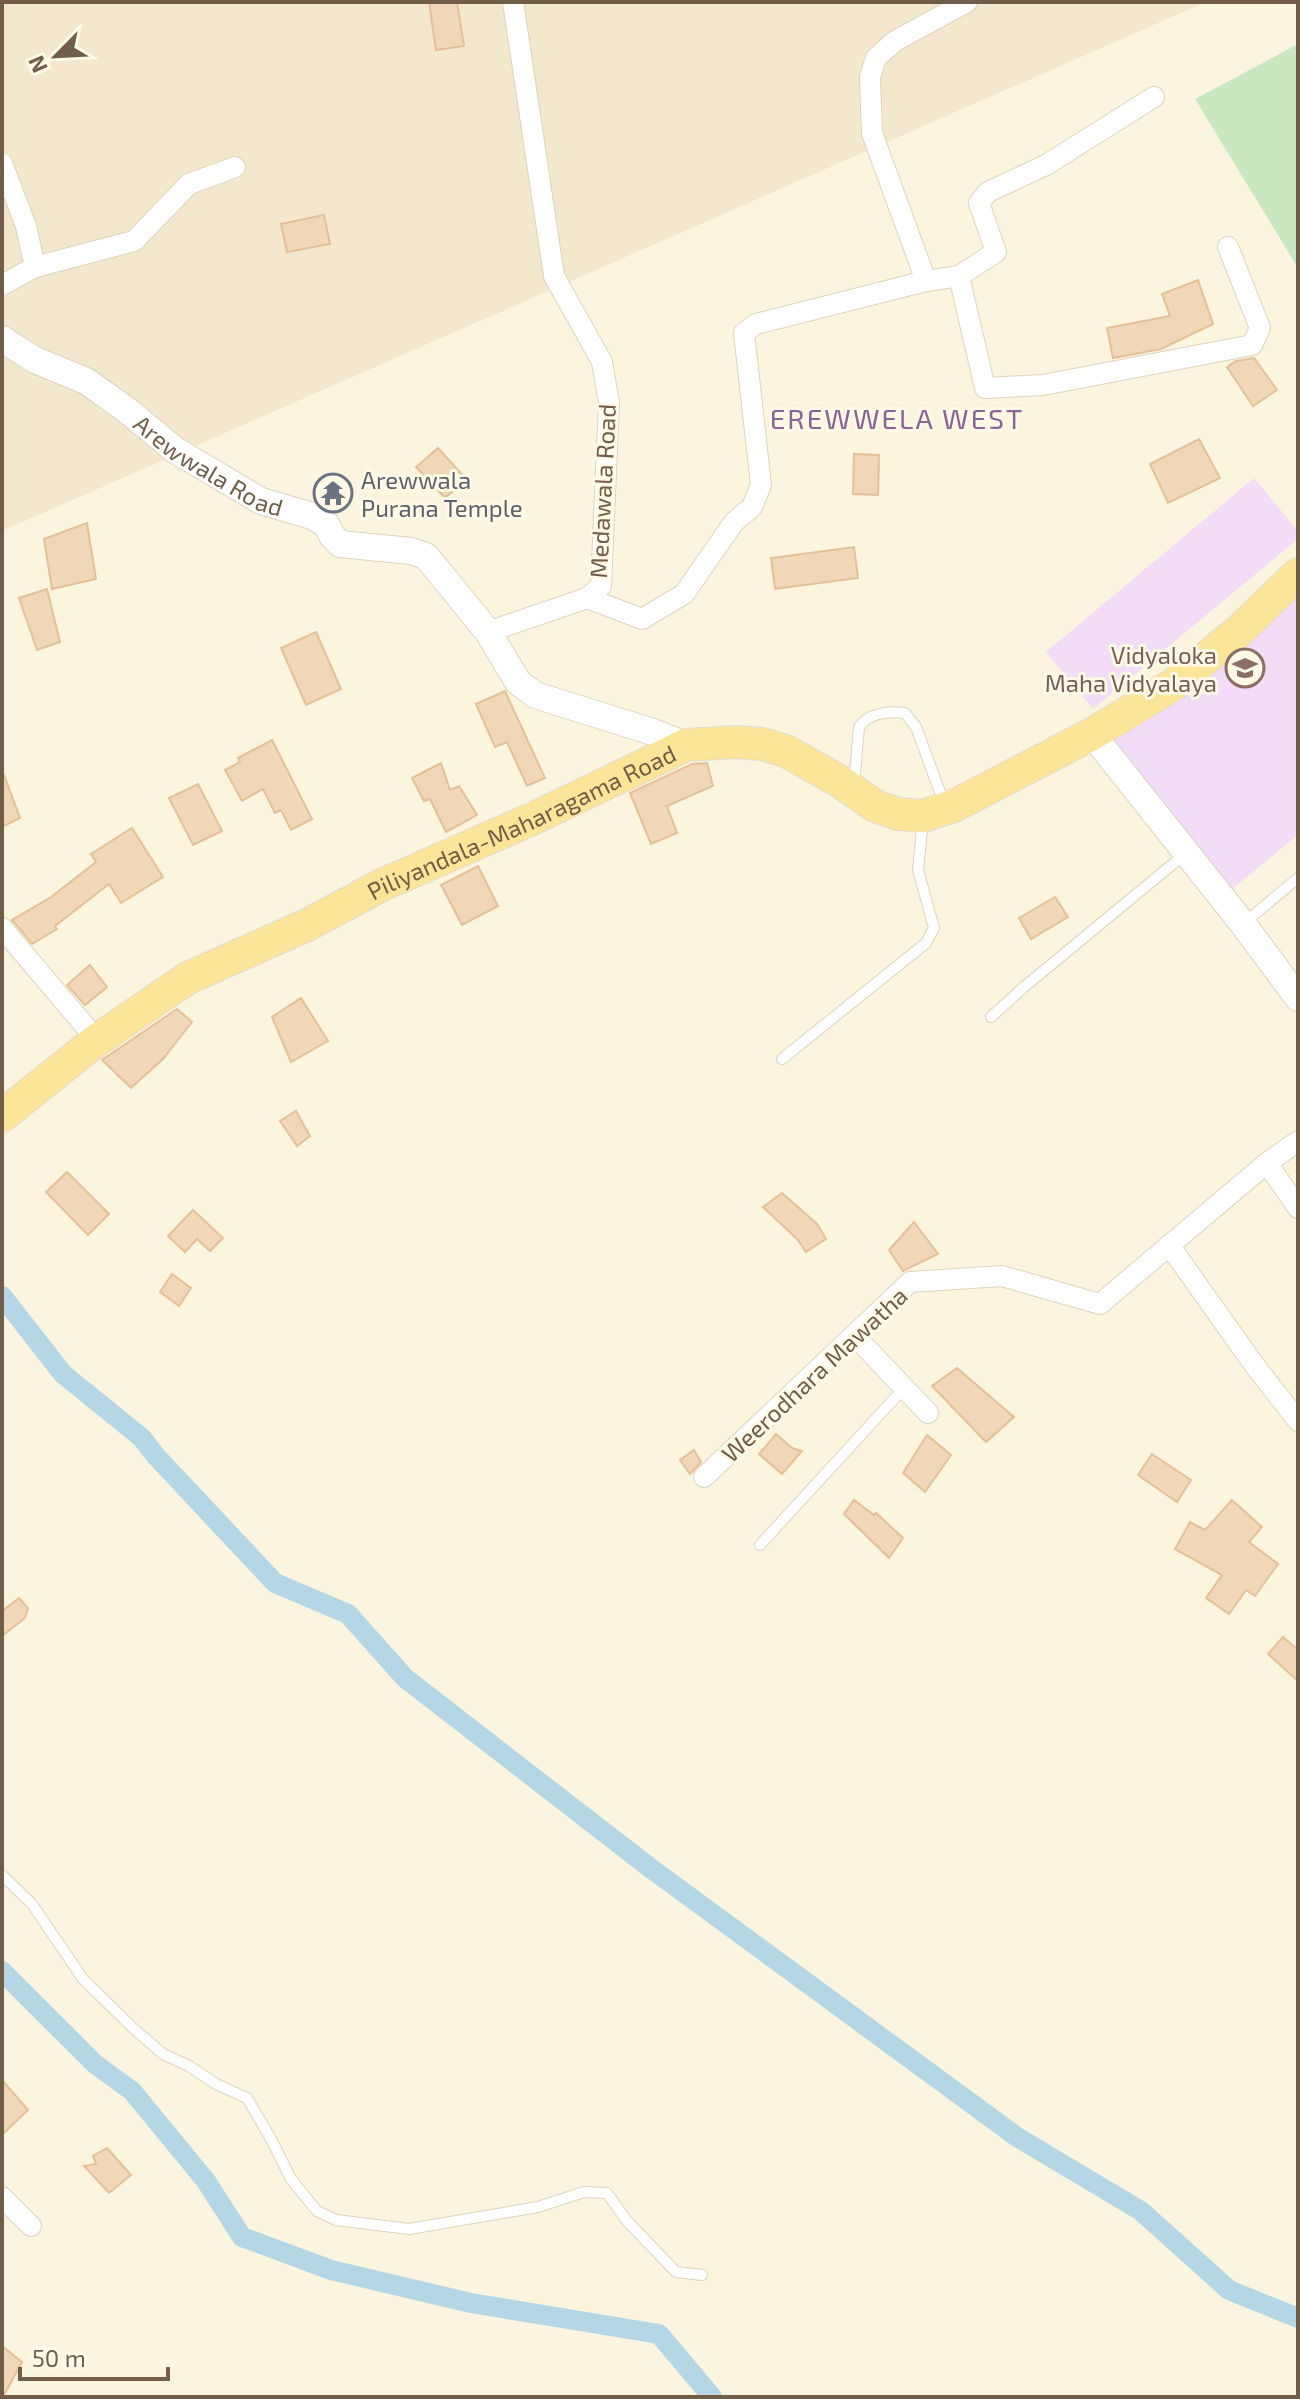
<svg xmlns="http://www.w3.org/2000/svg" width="1300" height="2399" font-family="'Exo 2',sans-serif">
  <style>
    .residential { fill: #f3e8ce }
    .education { fill: #f2dcf7 }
    .green { fill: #c9e8bf }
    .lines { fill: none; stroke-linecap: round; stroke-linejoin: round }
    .canal { stroke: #b5d6e4; stroke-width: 20 }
    .building { fill: #f0d7b7; stroke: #e3c098; stroke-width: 2 }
    .service-casing { stroke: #dfd2bc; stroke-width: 12 }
    .minor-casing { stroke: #dfd2bc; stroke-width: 22 }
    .tertiary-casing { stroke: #dfd2bc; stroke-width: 28 }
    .primary-casing { stroke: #e0dbd7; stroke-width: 34 }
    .service { stroke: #fff; stroke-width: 10 }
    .minor { stroke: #fff; stroke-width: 20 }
    .tertiary { stroke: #fff; stroke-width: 26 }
    .primary { stroke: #fae598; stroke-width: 32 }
    .labels { text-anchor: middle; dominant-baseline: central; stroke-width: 6; stroke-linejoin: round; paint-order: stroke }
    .street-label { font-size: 24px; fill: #715d48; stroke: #fff9e5 }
    .worship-label { font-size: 24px; fill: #5b616d; stroke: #fff9e5; text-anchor: start }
    .education-label { font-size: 24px; fill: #785e54; stroke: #fff9e5; text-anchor: end }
    .quarter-label { font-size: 28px; letter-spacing: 2px; fill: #8c6395; stroke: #fff9e5 }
  </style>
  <rect width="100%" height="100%" fill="#fbf5df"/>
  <!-- residential -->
  <path class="residential" d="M 2,2 L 1206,2 L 2,531 Z"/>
  <!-- education -->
  <g class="education">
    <path d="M 1254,478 L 1298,531 L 1298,539 L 1093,709 L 1046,652 Z"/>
    <path d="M 1298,588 L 1298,835 L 1214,904 L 1087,748 Z"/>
  </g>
  <!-- green -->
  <path class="green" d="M 1298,44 L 1298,268 L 1195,99 Z"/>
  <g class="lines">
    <!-- canal -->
    <g class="canal">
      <path d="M 2,1296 L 63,1374 L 142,1438 L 155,1455 L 275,1583 L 348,1614 L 405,1678 L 649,1867 L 1017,2137 L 1141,2211 L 1229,2290 L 1298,2318"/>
      <path d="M 2,1971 L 95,2064 L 132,2091 L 206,2181 L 242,2237 L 331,2270 L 471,2303 L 659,2334 L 712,2397"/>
    </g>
  </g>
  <!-- building -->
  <g class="building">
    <path d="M 429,2 L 457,2 L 464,46 L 436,50 Z"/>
    <path d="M 324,215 L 330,244 L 287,252 L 281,224 Z"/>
    <path d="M 1198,280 L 1213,324 L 1161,349 L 1113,358 L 1107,328 L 1170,316 L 1162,294 Z"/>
    <path d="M 1254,358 L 1277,390 L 1253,406 L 1227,367 L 1236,361 Z"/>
    <path d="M 1199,439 L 1220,478 L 1168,503 L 1150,464 Z"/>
    <path d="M 438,448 L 466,479 L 445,498 L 416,467 Z"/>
    <path d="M 854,454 L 879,455 L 878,495 L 853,494 Z"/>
    <path d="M 87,523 L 96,579 L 52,589 L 44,539 Z"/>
    <path d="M 854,547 L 858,578 L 775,589 L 771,558 Z"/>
    <path d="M 47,589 L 60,642 L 37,650 L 19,598 Z"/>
    <path d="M 316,632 L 341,689 L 306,705 L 281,648 Z"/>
    <path d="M 505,691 L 545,778 L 527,786 L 507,742 L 495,747 L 476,704 Z"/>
    <path d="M 272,740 L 312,819 L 291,830 L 281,810 L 275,813 L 263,789 L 242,801 L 225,770 L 240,762 L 238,758 Z"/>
    <path d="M 441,763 L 450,790 L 459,786 L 477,815 L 446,832 L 430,799 L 424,801 L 412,778 Z"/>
    <path d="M 707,763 L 713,786 L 667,806 L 677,833 L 651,844 L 630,793 L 692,764 Z"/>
    <path d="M 2,775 L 4,775 L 20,818 L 2,827 Z"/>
    <path d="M 198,784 L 222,831 L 193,845 L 169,798 Z"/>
    <path d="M 132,828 L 163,877 L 121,903 L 109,884 L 55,926 L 57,929 L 32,944 L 12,920 L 51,897 L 96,862 L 91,854 Z"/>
    <path d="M 478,866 L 498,906 L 462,925 L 441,885 Z"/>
    <path d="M 1055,897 L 1068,917 L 1031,939 L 1019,918 Z"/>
    <path d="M 90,965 L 107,987 L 85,1005 L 67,985 Z"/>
    <path d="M 301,998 L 328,1041 L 291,1062 L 272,1017 Z"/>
    <path d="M 177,1009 L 192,1022 L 163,1059 L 131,1088 L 102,1060 Z"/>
    <path d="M 296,1111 L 310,1136 L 297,1146 L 280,1121 Z"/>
    <path d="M 67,1172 L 109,1214 L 88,1235 L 46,1192 Z"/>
    <path d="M 782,1193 L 817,1224 L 826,1239 L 806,1252 L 797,1239 L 763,1207 Z"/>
    <path d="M 193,1210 L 223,1238 L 210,1251 L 197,1239 L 185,1252 L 168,1236 Z"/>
    <path d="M 914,1222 L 938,1254 L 903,1271 L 889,1250 Z"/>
    <path d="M 172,1274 L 191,1288 L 179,1306 L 160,1292 Z"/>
    <path d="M 957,1368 L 1014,1417 L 986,1442 L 932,1386 Z"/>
    <path d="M 776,1434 L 792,1448 L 802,1451 L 782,1474 L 759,1454 Z"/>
    <path d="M 927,1435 L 951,1455 L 925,1492 L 903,1473 Z"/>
    <path d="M 694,1450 L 701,1462 L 690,1474 L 680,1460 Z"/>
    <path d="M 1152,1454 L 1191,1480 L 1177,1502 L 1138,1475 Z"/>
    <path d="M 854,1500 L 874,1515 L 876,1513 L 903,1538 L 889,1558 L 844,1514 Z"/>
    <path d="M 1232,1500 L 1262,1527 L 1249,1542 L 1278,1564 L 1255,1596 L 1246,1590 L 1229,1614 L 1206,1598 L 1222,1575 L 1175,1549 L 1190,1522 L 1205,1530 Z"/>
    <path d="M 19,1598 L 28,1608 L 25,1618 L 2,1636 L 2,1611 Z"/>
    <path d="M 1283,1637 L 1298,1650 L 1298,1681 L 1268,1654 Z"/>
    <path d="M 2,2080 L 28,2110 L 2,2135 Z"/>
    <path d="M 107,2148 L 131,2175 L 109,2193 L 84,2166 L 96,2164 L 93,2156 Z"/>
    <path d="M 2,2346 L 22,2362 L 3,2397 L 2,2397 Z"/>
  </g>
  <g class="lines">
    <!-- service casing -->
    <g class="service-casing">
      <g id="service">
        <path d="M 854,785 L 859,727 C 868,713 888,711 905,713 L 916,727 L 944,803"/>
        <path d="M 1244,923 L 1298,878"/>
        <path d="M 991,1017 L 1024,987 L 1185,854"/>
        <path d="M 782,1059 L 926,943 L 934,928 L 918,870 L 923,818"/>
        <path d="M 760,1545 L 904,1388"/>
        <path d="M 2,1875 L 32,1904 L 83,1979 L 133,2028 L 163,2054 L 189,2066 L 216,2084 L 247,2098 L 271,2139 L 291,2179 L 317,2211 L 336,2220 L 409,2229 L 538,2207 L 584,2192 L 607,2193 L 627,2221 L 676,2272 L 702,2275"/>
      </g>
    </g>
    <!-- minor casing -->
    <g class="minor-casing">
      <g id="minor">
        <path d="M 2,163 L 26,226 L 35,267"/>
        <path d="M 959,276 L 985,388 L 1043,385 L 1252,345 L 1260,328 L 1228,247"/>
        <path d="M 926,281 L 872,133 L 870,77 L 876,58 L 895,41 L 967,2"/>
        <path d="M 2,285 L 35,267 L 134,241 L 189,184 L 235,167"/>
        <path d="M 587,598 L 642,619 L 684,594 L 734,522 L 752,507 L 761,485 L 744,333 L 756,324 L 926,281 L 959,276 L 996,252 L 979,203 L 988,192 L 1046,165 L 1154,97"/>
        <path d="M 488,632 L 587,598 L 601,586 L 609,403 L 602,362 L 554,276 L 513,2"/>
        <path d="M 2,928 L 97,1040"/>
        <path d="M 1267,1163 L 1298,1208"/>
        <path d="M 1169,1245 L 1255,1366 L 1298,1421"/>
        <path d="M 854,1335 L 928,1413"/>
        <path d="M 704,1477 L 910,1282 L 1002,1276 L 1100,1304 L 1267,1163 L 1298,1141"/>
        <path d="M 2,2197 L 31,2226"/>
      </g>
    </g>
    <!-- tertiary casing -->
    <g class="tertiary-casing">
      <g id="tertiary">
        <path id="s1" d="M 2,339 L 35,360 L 86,381 L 128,411 L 175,450 L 261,501 L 312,516 L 326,524 L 333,537 L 340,544 L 411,551 L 426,556 L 488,632 L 518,682 L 535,695 L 653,732 L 686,745"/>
        <path d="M 1092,734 L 1243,924 L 1298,998"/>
      </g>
    </g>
    <!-- primary casing -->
    <g class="primary-casing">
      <g id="primary">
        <path id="s2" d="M 2,1116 L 97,1040 L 188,978 L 307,925 L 382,885 L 532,819 L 686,745 L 736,742 L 762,744 L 786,751 L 839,781 L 875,806 L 898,814 L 923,816 L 956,805 L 1092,734 L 1173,685 L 1239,631 L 1298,574"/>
      </g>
    </g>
    <!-- service -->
    <use href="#service" class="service"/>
    <!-- minor -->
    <use href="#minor" class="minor"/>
    <!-- tertiary -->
    <use href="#tertiary" class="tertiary"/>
    <!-- primary -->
    <use href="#primary" class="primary"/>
  </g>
  <!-- icons -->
  <defs>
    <g id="temple-ring" transform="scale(2)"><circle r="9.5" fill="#fff9e5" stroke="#6b7280" stroke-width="1.5"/><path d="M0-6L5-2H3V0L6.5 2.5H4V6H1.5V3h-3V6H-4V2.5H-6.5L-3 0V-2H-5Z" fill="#6b7280"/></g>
    <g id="school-ring" transform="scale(2)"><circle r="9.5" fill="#fff9e5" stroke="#8d6e63" stroke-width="1.5"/><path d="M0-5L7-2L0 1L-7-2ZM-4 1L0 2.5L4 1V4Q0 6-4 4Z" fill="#8d6e63"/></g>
  </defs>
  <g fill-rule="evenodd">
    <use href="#temple-ring" x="333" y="493"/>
    <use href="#school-ring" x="1245" y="668"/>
  </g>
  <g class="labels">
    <!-- street labels -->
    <g class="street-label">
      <text stroke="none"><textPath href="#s1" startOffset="244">Arewwala Road</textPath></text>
      <text transform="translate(602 491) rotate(-87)">Medawala Road</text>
      <text stroke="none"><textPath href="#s2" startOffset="600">Piliyandala-Maharagama Road</textPath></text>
      <text transform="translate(814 1374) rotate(-43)">Weerodhara Mawatha</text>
    </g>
    <!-- worship labels -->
    <g class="worship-label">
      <text x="361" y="479">Arewwala<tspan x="361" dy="28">Purana Temple</tspan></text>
    </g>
    <!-- education labels -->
    <g class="education-label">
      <text x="1217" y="654">Vidyaloka<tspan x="1217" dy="28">Maha Vidyalaya</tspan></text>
    </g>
    <!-- quarter labels -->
    <g class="quarter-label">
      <text x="897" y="418">EREWWELA WEST</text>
    </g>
  </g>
  <!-- border -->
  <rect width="1300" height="2399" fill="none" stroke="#715d48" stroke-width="8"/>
  <!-- north arrow -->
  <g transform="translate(56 56) rotate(246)" stroke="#fff9e5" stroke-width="6" paint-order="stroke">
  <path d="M0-6L14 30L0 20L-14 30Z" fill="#715d48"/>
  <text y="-12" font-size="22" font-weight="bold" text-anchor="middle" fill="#715d48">N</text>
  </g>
  <!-- scale -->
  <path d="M20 2367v12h148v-12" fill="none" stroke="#715d48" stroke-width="4"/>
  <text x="32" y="2367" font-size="24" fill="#715d48" stroke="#fff9e5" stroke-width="6" paint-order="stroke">50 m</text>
</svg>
